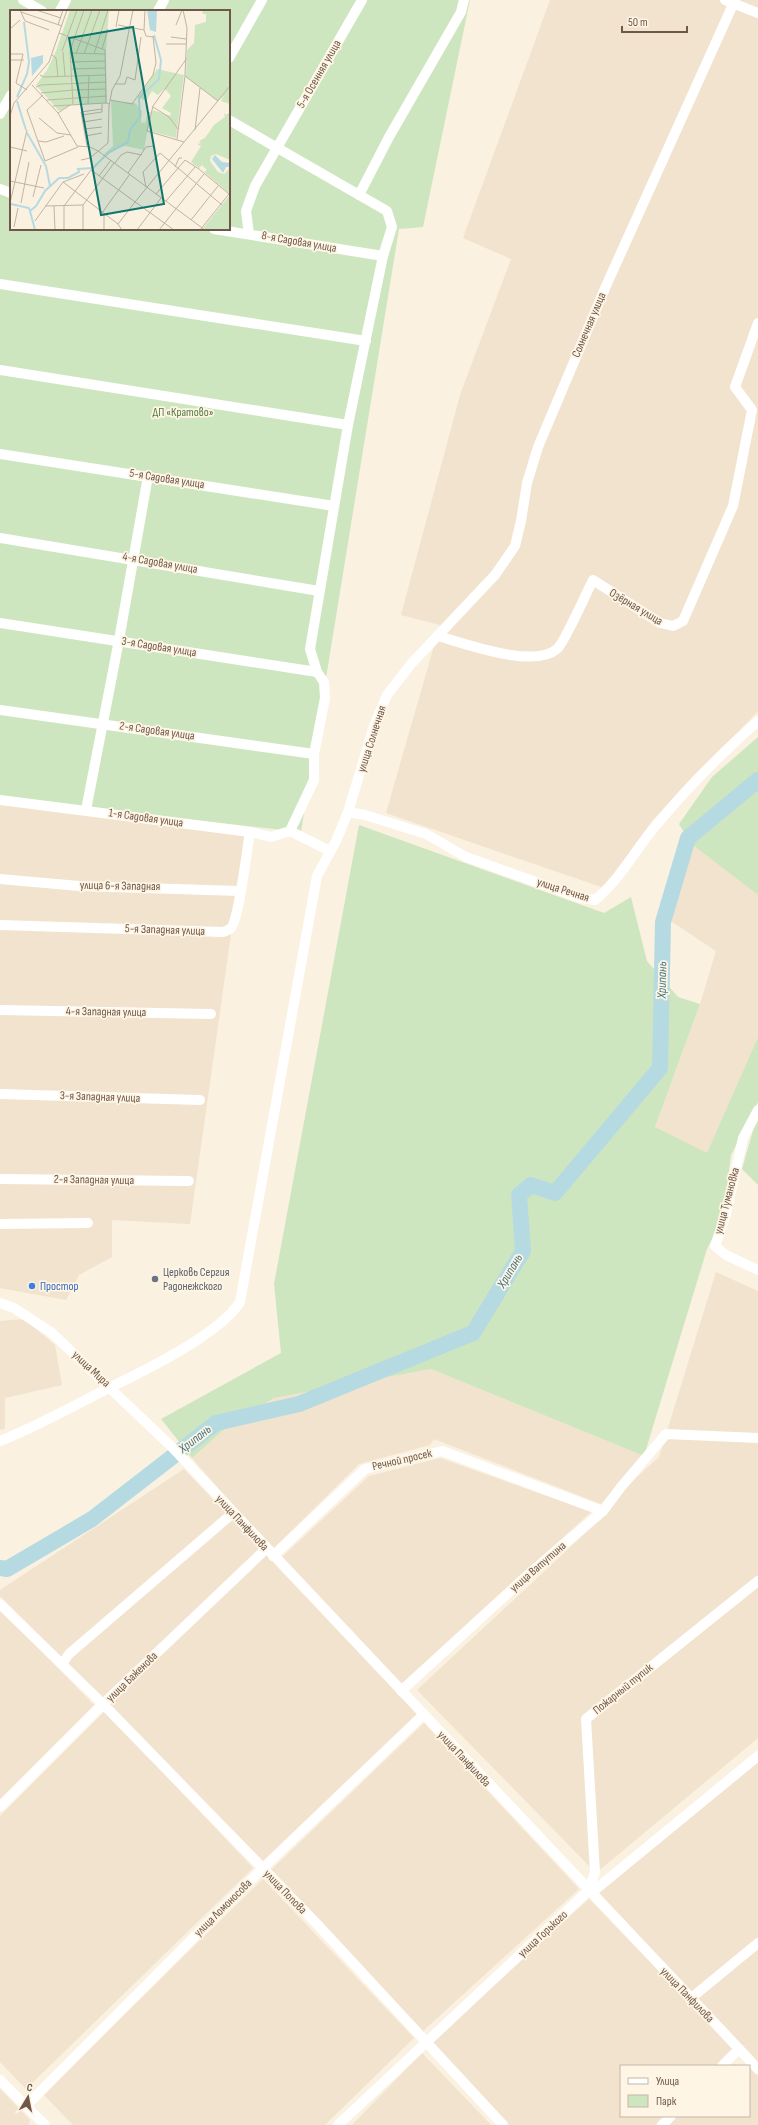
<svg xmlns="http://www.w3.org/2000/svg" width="758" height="2125" font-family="'Sofia Sans Condensed',sans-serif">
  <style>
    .residential { fill: #f1e3ce }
    .green { fill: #cee6bf; fill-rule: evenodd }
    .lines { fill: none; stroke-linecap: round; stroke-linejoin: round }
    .river { stroke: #b6dae2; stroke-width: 16 }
    .minor { stroke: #fff; stroke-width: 10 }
    .worship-dot { fill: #6b7280; stroke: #fef5e5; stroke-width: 1.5 }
    .shop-dot { fill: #3f7fe0; stroke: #fef5e5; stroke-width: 1.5 }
    .labels { text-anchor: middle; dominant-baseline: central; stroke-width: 3.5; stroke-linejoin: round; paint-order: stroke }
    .street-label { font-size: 12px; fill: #6f5849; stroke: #fef5e5 }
    .park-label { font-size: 12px; fill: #537a44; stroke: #fef5e5 }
    .worship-label { font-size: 12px; fill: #5b616d; stroke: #fef5e5; text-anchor: start }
    .shop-label { font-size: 12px; fill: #366cbe; stroke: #fef5e5; text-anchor: start }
    .water-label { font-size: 13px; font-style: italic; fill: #447582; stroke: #fef5e5 }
    .inset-river { fill: none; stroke: #b6dae2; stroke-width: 2 }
    .inset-road { fill: none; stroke: #c2b4a4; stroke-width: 1 }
    .view { fill: #0f766e; fill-opacity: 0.15; stroke: #0f766e; stroke-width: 2 }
    .inset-edge { fill: none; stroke: #6f5849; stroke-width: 2 }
  </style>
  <rect width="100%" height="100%" fill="#faf1e0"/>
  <!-- residential -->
  <g class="residential">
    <path d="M 550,0 L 758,0 L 758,711 L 652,821 L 604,888 L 386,813 L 440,625 L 401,615 L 460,395 L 511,259 L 463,238 Z"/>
    <path d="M 0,803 L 245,835 L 190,1224 L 112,1220 L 112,1257 L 79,1275 L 66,1300 L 0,1288 Z"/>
    <path d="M 690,843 L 757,893 L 758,892 L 758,1037 L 707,1154 L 655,1127 L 700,1004 L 716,951 L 668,919 Z"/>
    <path d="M 716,1272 L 758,1291 L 758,1738 L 596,1873 L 417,1690 L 608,1512 L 623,1490 L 659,1457 Z"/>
    <path d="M 24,1319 L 55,1345 L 62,1385 L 5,1398 L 5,1429 L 0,1430 L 0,1321 Z"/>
    <path d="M 431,1369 L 644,1456 L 601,1504 L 434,1439 L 430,1445 L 359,1464 L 272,1550 L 192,1458 L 228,1426 L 274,1398 Z"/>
    <path d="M 440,1458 L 591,1512 L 402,1684 L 282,1557 L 369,1476 Z"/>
    <path d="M 184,1469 L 418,1715 L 264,1862 L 0,1596 L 0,1590 Z"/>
    <path d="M 0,1609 L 94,1705 L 0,1799 Z"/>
    <path d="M 105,1711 L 253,1868 L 26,2089 L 0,2062 L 0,1816 Z"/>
    <path d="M 424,1723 L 579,1889 L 423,2031 L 270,1871 Z"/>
    <path d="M 758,1762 L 758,2064 L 597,1895 Z"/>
    <path d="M 263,1879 L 414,2038 L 325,2125 L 73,2125 L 43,2094 Z"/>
    <path d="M 589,1899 L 734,2049 L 716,2066 L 621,2066 L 621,2116 L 665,2116 L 656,2125 L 509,2125 L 430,2043 Z"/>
    <path d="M 422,2053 L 491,2125 L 352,2125 Z"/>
    <path d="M 749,2067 L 758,2076 L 758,2125 L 668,2125 L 677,2116 L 749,2116 Z"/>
    <path d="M 0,2089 L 30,2120 L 29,2125 L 0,2125 Z"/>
  </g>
  <!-- green -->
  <g class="green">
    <path d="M 0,0 L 470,0 L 423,227 L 399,229 L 301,832 L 0,798 ZM 11,11 L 229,11 L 229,229 L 11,229 Z"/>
    <path d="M 758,737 L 758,892 L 757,894 L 690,843 L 679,824 L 712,777 Z"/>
    <path d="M 359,825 L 604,913 L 631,897 L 647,961 L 678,997 L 700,1004 L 655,1127 L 707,1153 L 758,1037 L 758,1102 L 731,1155 L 725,1203 L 718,1228 L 707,1249 L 644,1456 L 431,1369 L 274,1398 L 228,1426 L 192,1458 L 161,1419 L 281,1353 L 274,1284 Z"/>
    <path d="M 758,1119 L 758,1185 L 742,1169 L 754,1127 Z"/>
  </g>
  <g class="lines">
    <!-- river -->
    <path class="river" d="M 0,1568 L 7,1569 L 92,1519 L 216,1423 L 299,1404 L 473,1333 L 523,1251 L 519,1195 L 531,1185 L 555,1193 L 660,1068 L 663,922 L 688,838 L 758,780"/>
    <!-- minor -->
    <g class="minor">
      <path d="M 23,0 L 42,11"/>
      <path d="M 725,0 L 758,13"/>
      <path d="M 60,11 L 66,0"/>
      <path d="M 158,11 L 164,0"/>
      <path d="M 229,58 L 262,0"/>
      <path d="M 0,114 L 11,95"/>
      <path d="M 229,120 L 387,211 L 392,227 L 383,256 L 348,425 L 310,649 L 317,672 L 324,682 L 325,698 L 314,754 L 314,780 L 290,831 L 330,851"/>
      <path d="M 0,189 L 11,193"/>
      <path d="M 359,195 L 389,137 L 461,12 L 464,0"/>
      <path d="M 214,229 L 383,256"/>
      <path d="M 249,234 L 246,211 L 255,186 L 362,0"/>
      <path d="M 0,284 L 366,341"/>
      <path d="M 0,370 L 348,425"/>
      <path d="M 0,454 L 334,506"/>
      <path d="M 0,538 L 319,591"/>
      <path d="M 0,623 L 317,672"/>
      <path d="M 438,636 C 466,644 534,669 557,649 C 565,642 586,593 593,580 L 660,623 L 673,626 L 683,621 L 733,506 L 752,410 L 735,387 L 758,323"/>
      <path d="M 0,710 L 314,754"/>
      <path d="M 0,800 L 250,832 L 271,837 L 290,831"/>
      <path d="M 86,810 L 119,640 L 148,476"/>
      <path d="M 348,812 L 365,815 L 426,834 L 466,857 L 581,898 L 595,900 C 621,879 636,848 658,823 C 688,787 723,752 758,721"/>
      <path d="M 0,879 L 79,886 L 240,891"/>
      <path d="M 0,925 L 223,932 C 226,931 229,930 231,928 C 239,919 247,848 250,832"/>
      <path d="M 0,1010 L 211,1014"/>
      <path d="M 0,1094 L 200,1100"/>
      <path d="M 758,1110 L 743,1138 L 726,1214 L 715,1246 L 726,1255 L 758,1270"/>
      <path d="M 0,1179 L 189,1181"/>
      <path d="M 0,1224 L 88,1223"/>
      <path d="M 0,1303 L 14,1308 L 52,1333 L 172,1447 L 758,2069"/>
      <path d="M 0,1441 C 38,1426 73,1406 109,1388 C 144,1371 220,1334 240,1302 L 317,876 L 336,841 L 348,812 L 374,726 L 387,695 L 411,664 L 495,575 L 515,546 L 521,521 L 527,483 L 538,447 L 606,286 L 735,0"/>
      <path d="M 273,1556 L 365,1469 L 442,1451 L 603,1511"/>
      <path d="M 0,1604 L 103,1704 L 317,1924 L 503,2125"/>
      <path d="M 62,1664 L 69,1654 L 233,1513"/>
      <path d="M 401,1691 L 530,1573 L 603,1511 L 621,1487 L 666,1434 L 758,1438"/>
      <path d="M 0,1807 L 103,1704 L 266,1549"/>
      <path d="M 588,1891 L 595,1873 L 586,1719 L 758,1581"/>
      <path d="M 690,1999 L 758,1943"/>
      <path d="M 722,2066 L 739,2049"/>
      <path d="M 0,2080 L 45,2125"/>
      <path d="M 26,2106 L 263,1868 L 423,1715"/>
      <path d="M 338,2125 L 588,1891 L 596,1889 L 758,1756"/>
      <path d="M 662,2125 L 671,2116"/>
    </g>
  </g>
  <!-- markers -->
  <circle class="worship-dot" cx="155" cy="1279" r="4"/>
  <circle class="shop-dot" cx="32" cy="1286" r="4"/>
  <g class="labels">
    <!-- street labels -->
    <g class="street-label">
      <text transform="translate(319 74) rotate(-60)">5-я Осенняя улица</text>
      <text transform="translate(299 242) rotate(10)">8-я Садовая улица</text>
      <text transform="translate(589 325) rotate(-67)">Солнечная улица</text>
      <text transform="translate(167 479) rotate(9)">5-я Садовая улица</text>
      <text transform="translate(160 563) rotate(10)">4-я Садовая улица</text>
      <text transform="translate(636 607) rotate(31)">Озёрная улица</text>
      <text transform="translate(159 647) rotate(9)">3-я Садовая улица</text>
      <text transform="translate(157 731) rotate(8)">2-я Садовая улица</text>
      <text transform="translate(372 739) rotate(-72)">улица Солнечная</text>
      <text transform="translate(146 818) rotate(8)">1-я Садовая улица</text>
      <text transform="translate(120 886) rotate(1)">улица 6-я Западная</text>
      <text transform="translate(563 890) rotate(18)">улица Речная</text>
      <text transform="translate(165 930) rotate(2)">5-я Западная улица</text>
      <text transform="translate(106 1012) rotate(1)">4-я Западная улица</text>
      <text transform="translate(100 1097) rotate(2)">3-я Западная улица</text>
      <text transform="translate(94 1180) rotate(1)">2-я Западная улица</text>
      <text transform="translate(727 1201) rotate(-75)">улица Тумановка</text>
      <text transform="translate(91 1369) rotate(43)">улица Мира</text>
      <text transform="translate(402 1460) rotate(-13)">Речной просек</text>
      <text transform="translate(242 1523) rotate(47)">улица Панфилова</text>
      <text transform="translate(538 1567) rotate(-41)">улица Ватутина</text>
      <text transform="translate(132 1677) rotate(-44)">улица Баженова</text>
      <text transform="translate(623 1689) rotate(-39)">Пожарный тупик</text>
      <text transform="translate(464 1759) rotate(47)">улица Панфилова</text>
      <text transform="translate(285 1892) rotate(46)">улица Попова</text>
      <text transform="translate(223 1908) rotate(-45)">улица Ломоносова</text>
      <text transform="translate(543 1934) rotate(-43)">улица Горького</text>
      <text transform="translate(687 1995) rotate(46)">улица Панфилова</text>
    </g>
    <!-- park labels -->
    <g class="park-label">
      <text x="183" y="412">ДП «Кратово»</text>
    </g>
    <!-- worship labels -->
    <g class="worship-label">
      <text x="163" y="1272">Церковь Сергия<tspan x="163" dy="14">Радонежского</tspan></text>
    </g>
    <!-- shop labels -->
    <g class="shop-label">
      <text x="40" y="1286">Простор</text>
    </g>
    <!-- water labels -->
    <g class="water-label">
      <text transform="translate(662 980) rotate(-89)">Хрипань</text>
      <text transform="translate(510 1271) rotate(-59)">Хрипань</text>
      <text transform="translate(195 1439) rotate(-38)">Хрипань</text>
    </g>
  </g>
  <!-- overview -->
  <g transform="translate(10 10)">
    <rect width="220" height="220" fill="#faf1e0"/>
    <path d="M 60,0 L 99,0 L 96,41 L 97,93 L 62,95 L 49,101 L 26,75 L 37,60 L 46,41 ZM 192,0 L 220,0 L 220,94 L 211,91 L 214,86 L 208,91 L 176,67 L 177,40 L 184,33 L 185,15 L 196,12 L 196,4 L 193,4 ZM 147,59 L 174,65 L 166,128 L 140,121 L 141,116 L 138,114 L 143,100 L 160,106 L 161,103 L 152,98 L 161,86 L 157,81 L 154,79 L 148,85 L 142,81 L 136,91 L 128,87 ZM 101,91 L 125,93 L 132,101 L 131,112 L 135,113 L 138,102 L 141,102 L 134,140 L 115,136 L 103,140 L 97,146 L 94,144 L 103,136 ZM 220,102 L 220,150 L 206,144 L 201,146 L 200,151 L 208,162 L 214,164 L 220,158 L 220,184 L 194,162 L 197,160 L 192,155 L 189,158 L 181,152 L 191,136 L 187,134 L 191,133 L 189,131 L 195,128 L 204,115 L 215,107 L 214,103 L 216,105 ZM 220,185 L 220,220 L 197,220 L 193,218 Z" fill="#cee6bf"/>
    <path d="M 137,0 L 147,0 L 146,22 L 140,20 ZM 33,45 L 33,53 L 22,66 L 21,48 ZM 205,145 L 212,152 L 220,153 L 220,157 L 216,157 L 213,163 L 202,149 Z" fill="#b6dae2"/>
    <path class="inset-river" d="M 7,87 L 17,64 L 19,52 L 14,12M 7,91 L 16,120M 17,123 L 36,156 L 40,176M 1,194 L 19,198 L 20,201M 25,220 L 20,201 L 26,196 L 35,181 L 49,168 L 58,168 L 69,162 L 68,159 L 83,158 L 98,143 L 118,132 L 120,120 L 130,107 L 129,88 L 149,69 L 151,50 L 144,25"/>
    <path class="inset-road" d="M 10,0 L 15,11 L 39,20M 26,0 L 51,8M 173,0 L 177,18 L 175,66 L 208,91M 11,2 L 52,16M 48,15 L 53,0M 108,15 L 134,20M 166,15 L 172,0M 106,17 L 109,0M 0,19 L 10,10M 134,20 L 135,0M 134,20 L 136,26 L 143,27M 49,23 L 95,40 L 96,93 L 99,94M 161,27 L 176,29M 156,34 L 176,34M 92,39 L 98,19M 52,41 L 67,0M 53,42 L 55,66M 60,43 L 95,44M 0,44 L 13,44 L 6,73 L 17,80M 66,44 L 82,0M 74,44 L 90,0M 84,44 L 98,0M 42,45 L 46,48 L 48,67M 0,50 L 14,50M 61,52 L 95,51M 61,59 L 95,58M 30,65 L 34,67 L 95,65M 105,74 L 115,74 L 117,67 L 125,70 L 131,27M 22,75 L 48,103 L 67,136 L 80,137 L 88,141 L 195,220M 26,77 L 31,75 L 95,72M 63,80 L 96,79M 31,83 L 63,80M 33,85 L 17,100 L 35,151 L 68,137M 37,90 L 97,86M 100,90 L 122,94 L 143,65 L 146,53 L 143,26M 63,94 L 60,41 L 74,0M 78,94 L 79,65M 43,96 L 96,93M 143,97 L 159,107 L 168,119M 48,103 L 60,95M 72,105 L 92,102 L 92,94M 0,106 L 4,93 L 39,52 L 57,0M 29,108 L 47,123 L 61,125M 73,112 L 92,109M 74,119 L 92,117M 185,120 L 190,78M 75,126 L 92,123M 167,129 L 175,66M 28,131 L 36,132 L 54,126M 174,132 L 137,121 L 143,96 L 177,48M 77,136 L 71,102 L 92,99M 0,137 L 17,141M 150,143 L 212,195M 71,150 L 80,148 L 98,133 L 99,96 L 102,80 L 110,66 L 123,0M 105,153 L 111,145 L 117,142 L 132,145M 165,157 L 169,148 L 172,148M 118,163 L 136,137 L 144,136M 89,166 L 101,150M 0,171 L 34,178M 53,172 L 108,214M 136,177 L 133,162 L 150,143M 146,184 L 175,150 L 189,159 L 219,184 L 190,220M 23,187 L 31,155M 156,191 L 185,157M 0,193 L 17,120M 11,193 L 19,152M 73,195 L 104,153M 73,195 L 73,220M 35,196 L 73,195M 44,196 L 45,220M 92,203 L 120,164M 94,204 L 94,220M 181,210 L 208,176M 25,211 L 53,172 L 74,164M 4,217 L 8,198M 54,220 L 54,196 L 81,160 L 164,220M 112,220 L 108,214 L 125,192 L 220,76M 127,220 L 151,188M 149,220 L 194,164"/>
    <path class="view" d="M 123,17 L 154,194 L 91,205 L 59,28 Z"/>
    <rect width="220" height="220" class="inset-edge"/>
  </g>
  <!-- legend -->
  <rect x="620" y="2065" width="130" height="52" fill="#fef5e5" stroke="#c5b6a7"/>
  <rect x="628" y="2078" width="20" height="6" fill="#ffffff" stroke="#c5b6a7"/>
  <text x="656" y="2085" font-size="12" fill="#6f5849">Улица</text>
  <rect x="628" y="2095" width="20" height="12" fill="#cee6bf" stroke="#c5b6a7"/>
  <text x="656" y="2105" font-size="12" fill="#6f5849">Парк</text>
  <!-- north arrow -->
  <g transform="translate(28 2097) rotate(10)" stroke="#fef5e5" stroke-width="3" paint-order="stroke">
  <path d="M0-3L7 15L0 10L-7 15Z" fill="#6f5849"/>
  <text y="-6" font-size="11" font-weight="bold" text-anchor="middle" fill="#6f5849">С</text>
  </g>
  <!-- scale -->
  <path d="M622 26v6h65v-6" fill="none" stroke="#6f5849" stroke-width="2"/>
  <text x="628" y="26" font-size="12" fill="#6f5849" stroke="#fef5e5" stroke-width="3" paint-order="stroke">50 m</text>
</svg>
